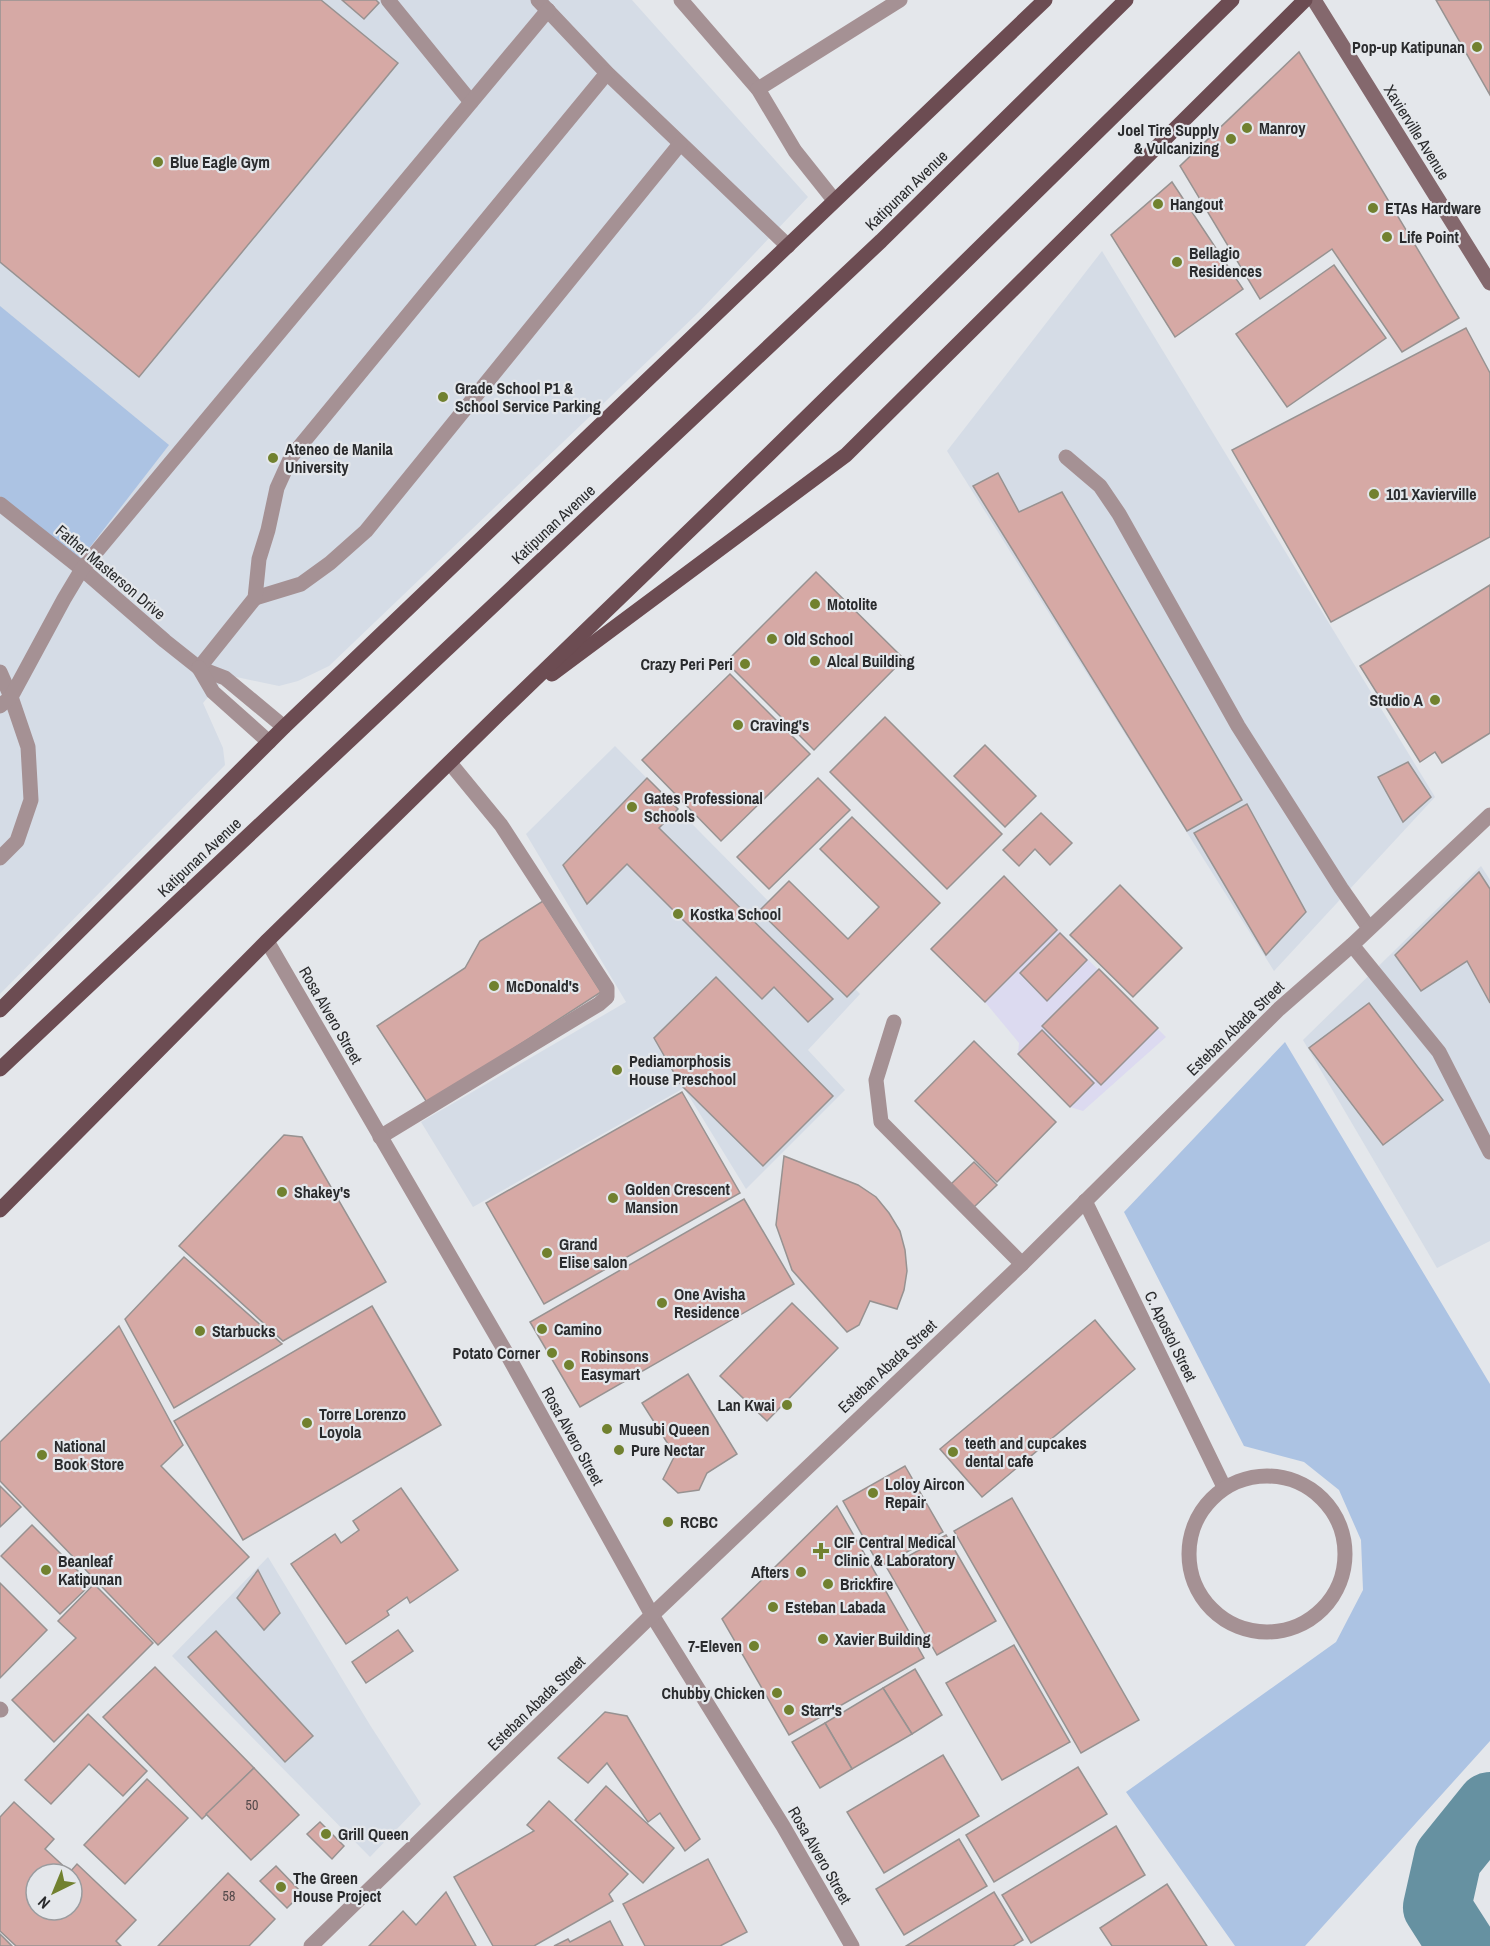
<svg xmlns="http://www.w3.org/2000/svg" width="1490" height="1946" font-family="'Archivo Narrow',sans-serif">
  <style>
    .commercial { fill: #dcdaf0 }
    .built { fill: #d5dce6 }
    .green { fill: #acc3e3 }
    .lines { fill: none; stroke-linecap: round; stroke-linejoin: round }
    .river { stroke: #6691a1; stroke-width: 68 }
    .building { fill: #d6a9a5; stroke: #979291; stroke-width: 1.5; fill-rule: evenodd }
    .service { stroke: #a59194; stroke-width: 15 }
    .minor { stroke: #a59194; stroke-width: 15 }
    .secondary { stroke: #84686d; stroke-width: 15 }
    .primary { stroke: #6c4c52; stroke-width: 15 }
    .poi-dot { fill: #71812f; stroke: #e4e7eb; stroke-width: 2 }
    .labels { text-anchor: middle; dominant-baseline: central; stroke-width: 4.5; stroke-linejoin: round; paint-order: stroke }
    .number-label { font-size: 14px; fill: #554a4b }
    .poi-label { font-size: 16px; font-weight: bold; fill: #2a2b2d; stroke: #e4e7eb; text-anchor: start }
    .street-label { font-size: 16px; fill: #2a2b2d; stroke: #e4e7eb }
  </style>
  <rect width="100%" height="100%" fill="#e4e7eb"/>
  <!-- commercial -->
  <path class="commercial" d="M 1004,876 L 1166,1037 L 1083,1111 L 1070,1107 L 1018,1054 L 1019,1043 L 985,1002 L 931,949 Z"/>
  <!-- built -->
  <g class="built">
    <path d="M 0,0 L 632,0 L 808,197 L 699,312 L 329,666 L 298,681 L 279,686 L 227,675 L 203,703 L 223,748 L 225,765 L 0,994 Z"/>
    <path d="M 1102,251 L 1435,797 L 1274,971 L 947,451 Z"/>
    <path d="M 615,746 L 860,994 L 808,1050 L 845,1090 L 746,1189 L 684,1088 L 473,1207 L 421,1122 L 626,1002 L 526,834 Z"/>
    <path d="M 1481,866 L 1490,880 L 1490,1241 L 1437,1268 L 1303,1040 Z"/>
    <path d="M 268,1557 L 370,1725 L 421,1804 L 370,1857 L 172,1656 Z"/>
  </g>
  <!-- green -->
  <g class="green">
    <path d="M 0,306 L 169,445 L 80,560 L 0,496 Z"/>
    <path d="M 1285,1042 L 1490,1384 L 1490,1741 L 1305,1946 L 1235,1946 L 1126,1792 L 1336,1642 L 1363,1590 L 1361,1540 L 1339,1490 L 1304,1462 L 1244,1446 L 1124,1212 Z"/>
  </g>
  <g class="lines">
    <!-- river -->
    <path class="river" d="M 1462,1946 L 1437,1907 L 1448,1858 L 1490,1806"/>
  </g>
  <!-- building -->
  <g class="building">
    <path d="M 0,0 L 321,0 L 398,63 L 139,377 L 0,262 Z"/>
    <path d="M 342,0 L 376,0 L 379,3 L 364,19 Z"/>
    <path d="M 1436,0 L 1490,0 L 1490,95 Z"/>
    <path d="M 1299,52 L 1459,318 L 1402,352 L 1332,249 L 1260,299 L 1180,166 Z"/>
    <path d="M 1172,182 L 1243,289 L 1175,337 L 1111,235 Z"/>
    <path d="M 1334,265 L 1386,338 L 1287,407 L 1236,334 Z"/>
    <path d="M 1466,328 L 1490,373 L 1490,537 L 1331,622 L 1232,450 Z"/>
    <path d="M 998,473 L 1019,512 L 1062,492 L 1242,800 L 1187,831 L 973,486 Z"/>
    <path d="M 816,572 L 904,659 L 814,750 L 726,662 Z"/>
    <path d="M 1490,585 L 1490,733 L 1442,763 L 1435,752 L 1420,762 L 1360,666 Z"/>
    <path d="M 730,674 L 810,754 L 721,841 L 642,760 Z"/>
    <path d="M 885,717 L 1002,834 L 947,889 L 830,772 Z"/>
    <path d="M 985,745 L 1036,796 L 1005,827 L 954,776 Z"/>
    <path d="M 1408,762 L 1431,797 L 1403,822 L 1378,777 Z"/>
    <path d="M 647,778 L 678,809 L 659,828 L 833,999 L 808,1022 L 774,987 L 762,999 L 627,864 L 587,904 L 563,865 Z"/>
    <path d="M 818,778 L 850,810 L 769,889 L 737,857 Z"/>
    <path d="M 1247,804 L 1306,912 L 1266,955 L 1194,833 Z"/>
    <path d="M 1041,813 L 1072,843 L 1050,865 L 1035,849 L 1019,866 L 1003,850 Z"/>
    <path d="M 852,817 L 940,903 L 847,997 L 759,911 L 789,881 L 848,939 L 879,907 L 820,849 Z"/>
    <path d="M 1479,872 L 1490,889 L 1490,1003 L 1467,961 L 1421,991 L 1395,955 Z"/>
    <path d="M 1004,876 L 1057,930 L 985,1002 L 931,949 Z"/>
    <path d="M 1120,885 L 1182,948 L 1133,997 L 1070,935 Z"/>
    <path d="M 543,901 L 601,992 L 428,1104 L 377,1026 L 465,968 L 480,941 Z"/>
    <path d="M 1060,933 L 1087,960 L 1047,1001 L 1020,973 Z"/>
    <path d="M 1099,969 L 1158,1028 L 1101,1085 L 1042,1026 Z"/>
    <path d="M 716,977 L 833,1096 L 763,1166 L 681,1085 L 654,1038 Z"/>
    <path d="M 1369,1003 L 1443,1100 L 1383,1145 L 1309,1048 Z"/>
    <path d="M 1042,1030 L 1094,1083 L 1070,1107 L 1018,1054 Z"/>
    <path d="M 974,1041 L 1056,1122 L 997,1182 L 915,1101 Z"/>
    <path d="M 682,1092 L 740,1193 L 544,1304 L 486,1203 Z"/>
    <path d="M 284,1135 L 302,1137 L 386,1282 L 283,1341 L 179,1246 Z"/>
    <path d="M 784,1156 L 858,1185 L 876,1197 L 889,1213 L 900,1231 L 905,1250 L 907,1271 L 904,1290 L 897,1309 L 870,1301 L 859,1325 L 847,1332 L 792,1270 L 776,1225 Z"/>
    <path d="M 974,1162 L 997,1185 L 973,1208 L 950,1185 Z"/>
    <path d="M 744,1199 L 794,1284 L 580,1407 L 530,1322 Z"/>
    <path d="M 184,1257 L 282,1344 L 174,1408 L 125,1319 Z"/>
    <path d="M 792,1303 L 838,1348 L 767,1421 L 720,1376 Z"/>
    <path d="M 372,1306 L 441,1425 L 243,1540 L 174,1421 Z"/>
    <path d="M 1095,1320 L 1135,1369 L 982,1497 L 940,1449 Z"/>
    <path d="M 119,1326 L 183,1445 L 161,1466 L 249,1557 L 158,1645 L 0,1481 L 0,1442 Z"/>
    <path d="M 688,1374 L 737,1454 L 707,1473 L 699,1490 L 678,1493 L 663,1479 L 675,1455 L 642,1403 Z"/>
    <path d="M 905,1466 L 943,1532 L 880,1567 L 843,1501 Z"/>
    <path d="M 0,1486 L 21,1507 L 0,1527 Z"/>
    <path d="M 401,1488 L 458,1570 L 410,1603 L 407,1597 L 387,1611 L 389,1615 L 346,1644 L 291,1564 L 335,1534 L 341,1543 L 359,1530 L 353,1521 Z"/>
    <path d="M 1012,1498 L 1139,1720 L 1081,1753 L 954,1531 Z"/>
    <path d="M 837,1506 L 924,1658 L 789,1735 L 722,1619 Z"/>
    <path d="M 32,1525 L 91,1584 L 60,1614 L 1,1556 Z"/>
    <path d="M 946,1535 L 996,1621 L 937,1655 L 887,1568 Z"/>
    <path d="M 258,1570 L 280,1613 L 264,1630 L 237,1598 Z"/>
    <path d="M 0,1583 L 47,1630 L 0,1678 Z"/>
    <path d="M 94,1584 L 153,1643 L 54,1742 L 12,1700 L 76,1638 L 58,1621 Z"/>
    <path d="M 398,1630 L 413,1651 L 366,1683 L 352,1662 Z"/>
    <path d="M 216,1631 L 313,1736 L 285,1762 L 188,1657 Z"/>
    <path d="M 1014,1645 L 1070,1742 L 1002,1780 L 946,1683 Z"/>
    <path d="M 155,1667 L 254,1768 L 202,1819 L 103,1717 Z"/>
    <path d="M 915,1669 L 942,1715 L 912,1734 L 883,1688 Z"/>
    <path d="M 883,1688 L 912,1734 L 852,1769 L 825,1723 Z"/>
    <path d="M 605,1712 L 627,1716 L 700,1839 L 685,1851 L 660,1813 L 648,1822 L 607,1763 L 588,1783 L 558,1758 Z"/>
    <path d="M 88,1714 L 147,1771 L 123,1796 L 89,1764 L 51,1804 L 25,1780 Z"/>
    <path d="M 825,1723 L 852,1769 L 820,1788 L 792,1742 Z"/>
    <path d="M 943,1755 L 979,1816 L 884,1873 L 847,1812 Z"/>
    <path d="M 1078,1767 L 1107,1814 L 994,1882 L 966,1835 Z"/>
    <path d="M 254,1768 L 299,1815 L 251,1860 L 206,1814 Z"/>
    <path d="M 147,1779 L 188,1818 L 125,1884 L 84,1845 Z"/>
    <path d="M 606,1786 L 674,1848 L 643,1883 L 575,1820 Z"/>
    <path d="M 549,1801 L 628,1874 L 609,1894 L 613,1901 L 534,1946 L 493,1946 L 454,1877 L 534,1831 L 527,1825 Z"/>
    <path d="M 14,1802 L 54,1839 L 45,1849 L 70,1872 L 77,1864 L 136,1920 L 116,1941 L 121,1946 L 16,1946 L 0,1931 L 0,1817 ZM 36,1874 L 72,1874 L 72,1910 L 36,1910 Z"/>
    <path d="M 320,1822 L 344,1846 L 332,1859 L 307,1834 Z"/>
    <path d="M 1116,1826 L 1145,1875 L 1031,1943 L 1002,1895 Z"/>
    <path d="M 959,1839 L 987,1886 L 904,1935 L 876,1889 Z"/>
    <path d="M 708,1859 L 747,1932 L 720,1946 L 645,1946 L 623,1904 Z"/>
    <path d="M 276,1866 L 302,1893 L 287,1908 L 260,1881 Z"/>
    <path d="M 228,1873 L 275,1919 L 249,1946 L 158,1946 Z"/>
    <path d="M 1167,1884 L 1207,1946 L 1112,1946 L 1100,1928 Z"/>
    <path d="M 446,1892 L 476,1946 L 369,1946 L 403,1911 L 416,1925 Z"/>
    <path d="M 994,1892 L 1023,1940 L 1013,1946 L 906,1946 Z"/>
    <path d="M 610,1921 L 623,1946 L 554,1946 L 568,1939 L 570,1942 Z"/>
    <path d="M 0,1934 L 12,1946 L 0,1946 Z"/>
  </g>
  <g class="lines">
    <!-- service -->
    <g class="service">
      <path d="M 388,0 L 471,102"/>
      <path d="M 538,0 L 607,73 L 788,246"/>
      <path d="M 681,0 L 758,89 L 795,151 L 834,200"/>
      <path d="M 758,89 L 900,0"/>
      <path d="M 1066,457 L 1100,486 L 1119,514 L 1238,726 L 1341,888 L 1369,928"/>
      <path d="M 0,504 L 82,569 L 165,641 L 199,668 L 225,678 L 284,727"/>
      <path d="M 255,598 L 301,584 L 330,563 L 366,531 L 680,144"/>
      <path d="M 199,668 L 255,598 L 259,559 L 268,530 L 277,488 L 291,457 L 607,73"/>
      <path d="M 199,668 L 213,692 L 269,742"/>
      <path d="M 0,672 L 11,697 L 28,747 L 31,800 L 17,841 L 0,858"/>
      <path d="M 0,706 L 11,697 L 64,599 L 82,569 L 548,10"/>
      <path d="M 1352,945 L 1439,1052 L 1490,1152"/>
      <path d="M 894,1022 L 876,1080 L 881,1122 L 1022,1264"/>
      <path d="M 380,1137 L 599,1004 L 607,997 L 607,988 L 501,825 L 450,763"/>
      <path d="M 0,1709 L 1,1710"/>
    </g>
    <!-- minor -->
    <g class="minor">
      <path d="M 267,941 L 508,1356 L 652,1615 L 783,1826 L 852,1946"/>
      <path d="M 1085,1201 L 1224,1487"/>
      <circle cx="1267" cy="1554" r="78"/>
      <path d="M 311,1946 L 652,1615 L 1022,1264 L 1279,1009 L 1352,945 L 1490,815"/>
    </g>
    <!-- secondary -->
    <path class="secondary" d="M 1314,0 L 1490,283"/>
    <!-- primary -->
    <g class="primary">
      <path d="M 552,674 L 846,455 L 1305,0"/>
      <path d="M 0,1010 L 284,727 L 1045,0"/>
      <path d="M 0,1069 L 881,241 L 1126,0"/>
      <path d="M 0,1210 L 267,941 L 499,714 L 769,454 L 1232,0"/>
    </g>
  </g>
  <!-- markers -->
  <g class="poi-dot">
    <circle cx="1477" cy="47" r="6"/>
    <circle cx="1247" cy="128" r="6"/>
    <circle cx="1231" cy="139" r="6"/>
    <circle cx="158" cy="162" r="6"/>
    <circle cx="1158" cy="204" r="6"/>
    <circle cx="1373" cy="208" r="6"/>
    <circle cx="1387" cy="237" r="6"/>
    <circle cx="1177" cy="262" r="6"/>
    <circle cx="443" cy="397" r="6"/>
    <circle cx="273" cy="458" r="6"/>
    <circle cx="1374" cy="494" r="6"/>
    <circle cx="815" cy="604" r="6"/>
    <circle cx="772" cy="639" r="6"/>
    <circle cx="815" cy="661" r="6"/>
    <circle cx="745" cy="664" r="6"/>
    <circle cx="1435" cy="700" r="6"/>
    <circle cx="738" cy="725" r="6"/>
    <circle cx="632" cy="807" r="6"/>
    <circle cx="678" cy="914" r="6"/>
    <circle cx="494" cy="986" r="6"/>
    <circle cx="617" cy="1070" r="6"/>
    <circle cx="282" cy="1192" r="6"/>
    <circle cx="613" cy="1198" r="6"/>
    <circle cx="547" cy="1253" r="6"/>
    <circle cx="662" cy="1303" r="6"/>
    <circle cx="542" cy="1329" r="6"/>
    <circle cx="200" cy="1331" r="6"/>
    <circle cx="552" cy="1353" r="6"/>
    <circle cx="569" cy="1365" r="6"/>
    <circle cx="787" cy="1405" r="6"/>
    <circle cx="307" cy="1423" r="6"/>
    <circle cx="607" cy="1429" r="6"/>
    <circle cx="619" cy="1450" r="6"/>
    <circle cx="953" cy="1452" r="6"/>
    <circle cx="42" cy="1455" r="6"/>
    <circle cx="873" cy="1493" r="6"/>
    <circle cx="668" cy="1522" r="6"/>
    <path d="M818 1542h6v6h6v6h-6v6h-6v-6h-6v-6h6z"/>
    <circle cx="46" cy="1570" r="6"/>
    <circle cx="801" cy="1572" r="6"/>
    <circle cx="828" cy="1584" r="6"/>
    <circle cx="773" cy="1607" r="6"/>
    <circle cx="823" cy="1639" r="6"/>
    <circle cx="754" cy="1646" r="6"/>
    <circle cx="777" cy="1693" r="6"/>
    <circle cx="789" cy="1710" r="6"/>
    <circle cx="326" cy="1834" r="6"/>
    <circle cx="281" cy="1887" r="6"/>
  </g>
  <g class="labels">
    <!-- number labels -->
    <g class="number-label">
      <text x="252" y="1805">50</text>
      <text x="229" y="1896">58</text>
    </g>
    <!-- poi labels -->
    <g class="poi-label">
      <text x="1465" y="47" text-anchor="end">Pop-up Katipunan</text>
      <text x="1259" y="128">Manroy</text>
      <text x="1219" y="130" text-anchor="end">Joel Tire Supply<tspan x="1219" dy="18">&amp; Vulcanizing</tspan></text>
      <text x="170" y="162">Blue Eagle Gym</text>
      <text x="1170" y="204">Hangout</text>
      <text x="1385" y="208">ETAs Hardware</text>
      <text x="1399" y="237">Life Point</text>
      <text x="1189" y="253">Bellagio<tspan x="1189" dy="18">Residences</tspan></text>
      <text x="455" y="388">Grade School P1 &amp;<tspan x="455" dy="18">School Service Parking</tspan></text>
      <text x="285" y="449">Ateneo de Manila<tspan x="285" dy="18">University</tspan></text>
      <text x="1386" y="494">101 Xavierville</text>
      <text x="827" y="604">Motolite</text>
      <text x="784" y="639">Old School</text>
      <text x="827" y="661">Alcal Building</text>
      <text x="733" y="664" text-anchor="end">Crazy Peri Peri</text>
      <text x="1423" y="700" text-anchor="end">Studio A</text>
      <text x="750" y="725">Craving's</text>
      <text x="644" y="798">Gates Professional<tspan x="644" dy="18">Schools</tspan></text>
      <text x="690" y="914">Kostka School</text>
      <text x="506" y="986">McDonald's</text>
      <text x="629" y="1061">Pediamorphosis<tspan x="629" dy="18">House Preschool</tspan></text>
      <text x="625" y="1189">Golden Crescent<tspan x="625" dy="18">Mansion</tspan></text>
      <text x="294" y="1192">Shakey's</text>
      <text x="559" y="1244">Grand<tspan x="559" dy="18">Elise salon</tspan></text>
      <text x="674" y="1294">One Avisha<tspan x="674" dy="18">Residence</tspan></text>
      <text x="554" y="1329">Camino</text>
      <text x="212" y="1331">Starbucks</text>
      <text x="540" y="1353" text-anchor="end">Potato Corner</text>
      <text x="581" y="1356">Robinsons<tspan x="581" dy="18">Easymart</tspan></text>
      <text x="775" y="1405" text-anchor="end">Lan Kwai</text>
      <text x="319" y="1414">Torre Lorenzo<tspan x="319" dy="18">Loyola</tspan></text>
      <text x="619" y="1429">Musubi Queen</text>
      <text x="965" y="1443">teeth and cupcakes<tspan x="965" dy="18">dental cafe</tspan></text>
      <text x="54" y="1446">National<tspan x="54" dy="18">Book Store</tspan></text>
      <text x="631" y="1450">Pure Nectar</text>
      <text x="885" y="1484">Loloy Aircon<tspan x="885" dy="18">Repair</tspan></text>
      <text x="680" y="1522">RCBC</text>
      <text x="834" y="1542">CIF Central Medical<tspan x="834" dy="18">Clinic &amp; Laboratory</tspan></text>
      <text x="58" y="1561">Beanleaf<tspan x="58" dy="18">Katipunan</tspan></text>
      <text x="789" y="1572" text-anchor="end">Afters</text>
      <text x="840" y="1584">Brickfire</text>
      <text x="785" y="1607">Esteban Labada</text>
      <text x="835" y="1639">Xavier Building</text>
      <text x="742" y="1646" text-anchor="end">7-Eleven</text>
      <text x="765" y="1693" text-anchor="end">Chubby Chicken</text>
      <text x="801" y="1710">Starr's</text>
      <text x="338" y="1834">Grill Queen</text>
      <text x="293" y="1878">The Green<tspan x="293" dy="18">House Project</tspan></text>
    </g>
    <!-- street labels -->
    <g class="street-label">
      <text transform="translate(1417 132) rotate(58)">Xavierville Avenue</text>
      <text transform="translate(906 190) rotate(-44)">Katipunan Avenue</text>
      <text transform="translate(553 524) rotate(-43)">Katipunan Avenue</text>
      <text transform="translate(111 572) rotate(40)">Father Masterson Drive</text>
      <text transform="translate(199 857) rotate(-43)">Katipunan Avenue</text>
      <text transform="translate(331 1015) rotate(60)">Rosa Alvero Street</text>
      <text transform="translate(1235 1028) rotate(-44)">Esteban Abada Street</text>
      <text transform="translate(1171 1336) rotate(64)">C. Apostol Street</text>
      <text transform="translate(887 1366) rotate(-43)">Esteban Abada Street</text>
      <text transform="translate(573 1436) rotate(61)">Rosa Alvero Street</text>
      <text transform="translate(536 1703) rotate(-44)">Esteban Abada Street</text>
      <text transform="translate(820 1855) rotate(60)">Rosa Alvero Street</text>
    </g>
  </g>
  <!-- north arrow -->
  <g transform="translate(54 1892) rotate(223)"><circle r="28" fill="#e4e7eb" stroke="#9a9c9f" stroke-width="1.5"/>
  <path d="M0-4.5L10 22L0 15L-10 22Z" fill="#71812f"/>
  <text y="-9" font-size="16" font-weight="bold" text-anchor="middle" fill="#2a2b2d">N</text>
  </g>
</svg>
